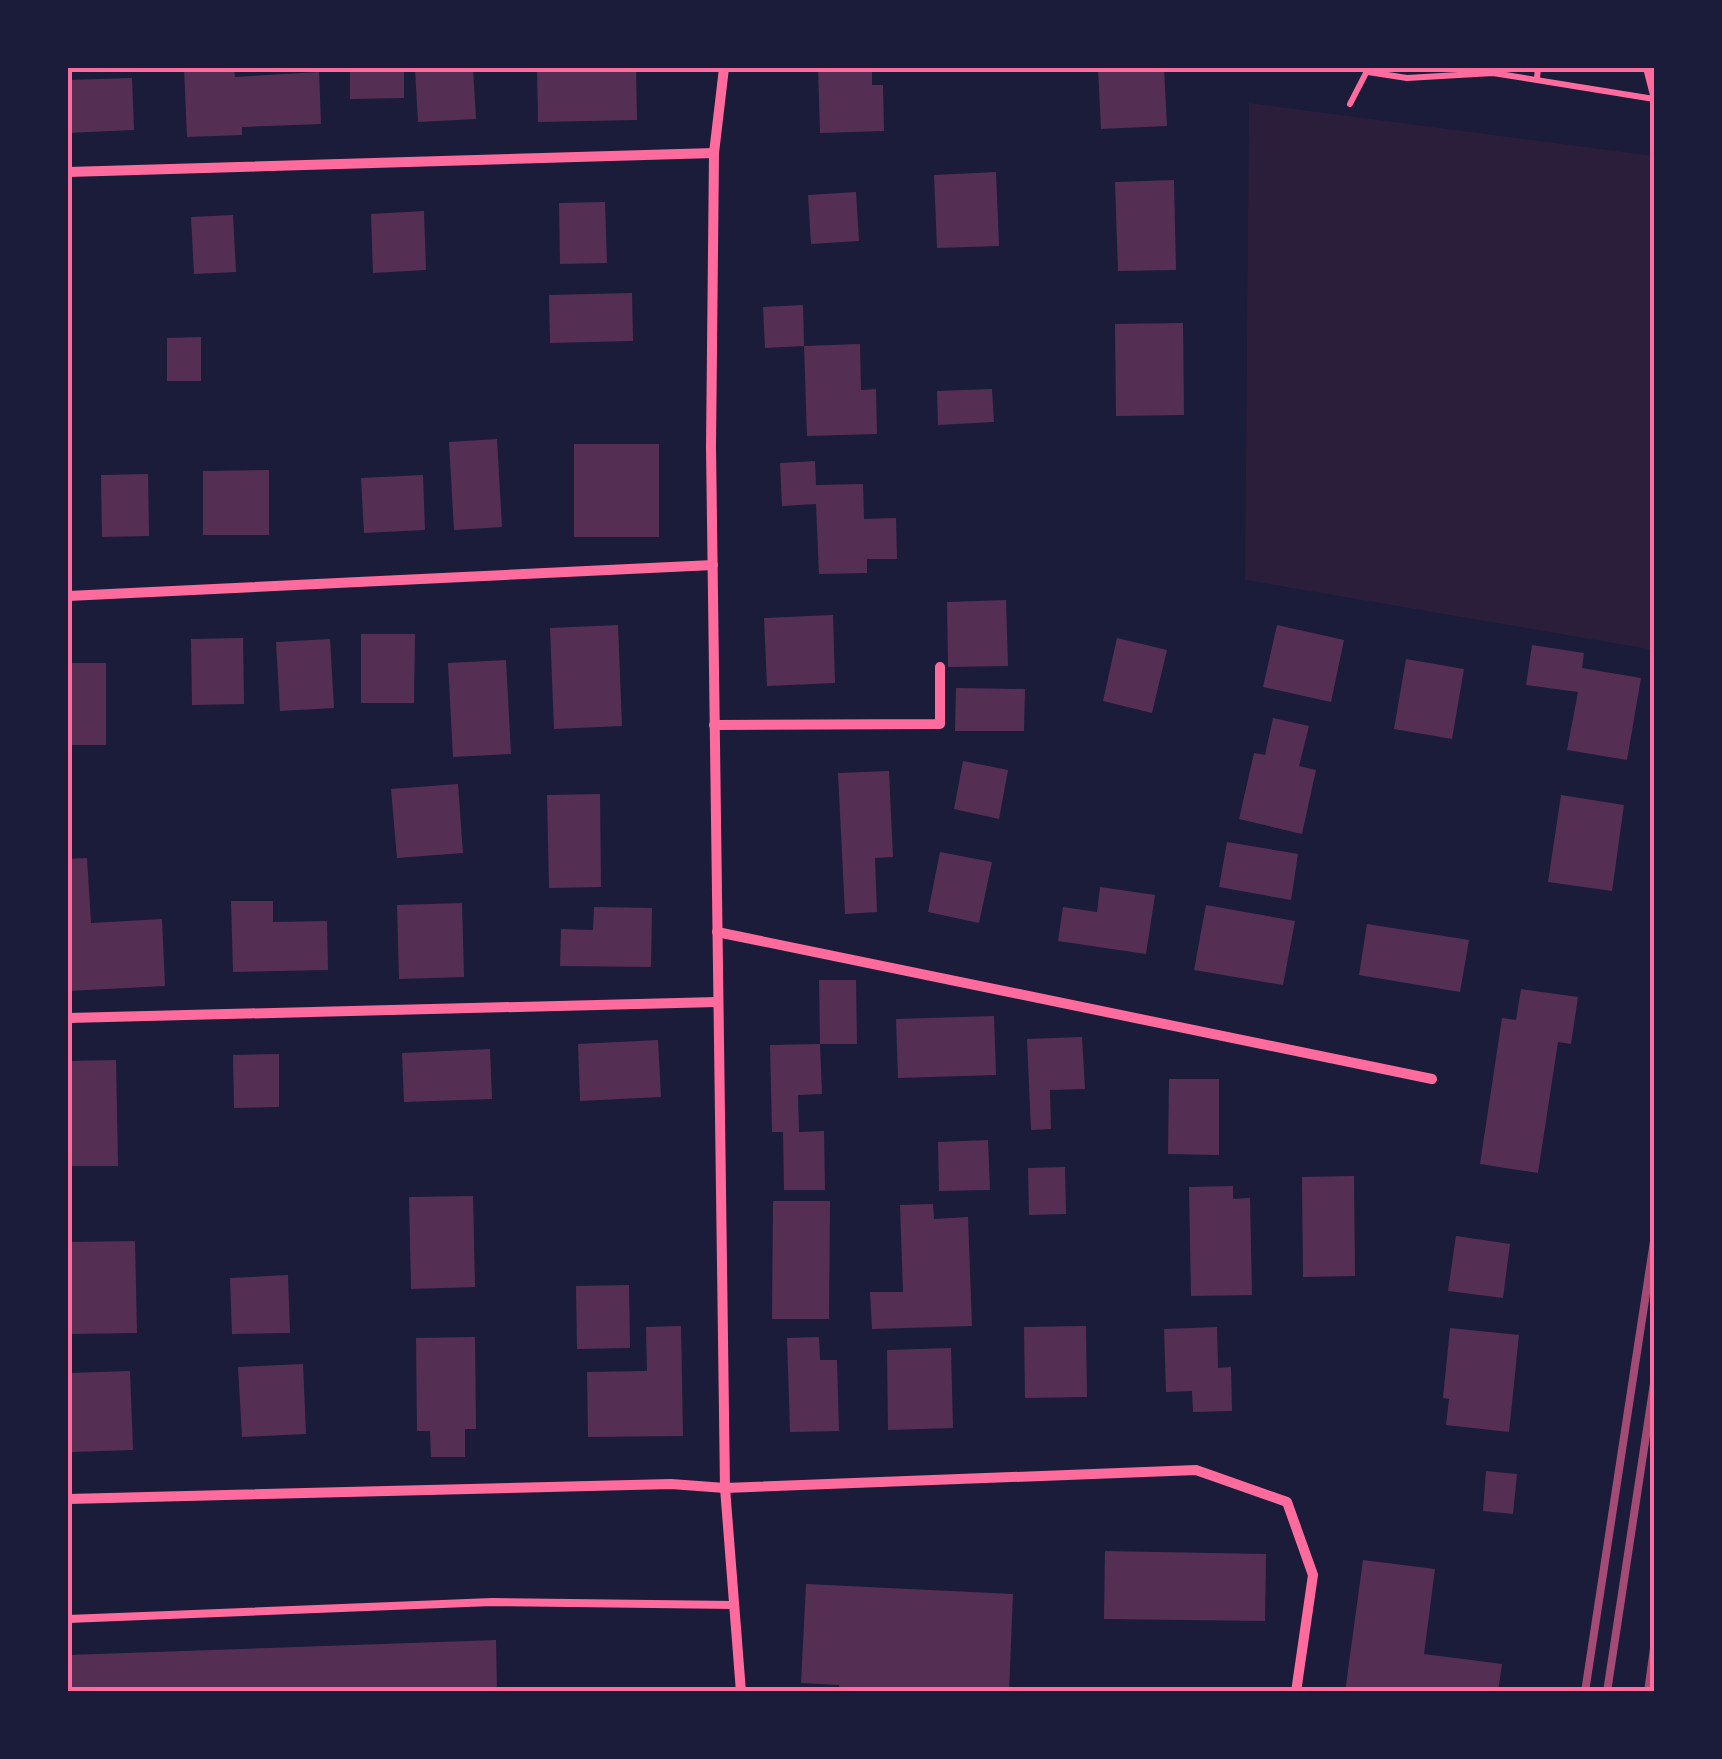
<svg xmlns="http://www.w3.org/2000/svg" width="1722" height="1759" font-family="'Roboto Condensed',sans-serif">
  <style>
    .green { fill: #2a1e3b }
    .building { fill: #542f53 }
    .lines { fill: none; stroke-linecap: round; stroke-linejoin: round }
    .path { stroke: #ff6b9d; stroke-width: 6 }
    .service { stroke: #ff6b9d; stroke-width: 8 }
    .minor { stroke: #ff6b9d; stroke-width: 10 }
    .rail { stroke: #a44b75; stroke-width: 8 }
    .neatline { fill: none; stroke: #ff6b9d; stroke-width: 4 }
  </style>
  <rect width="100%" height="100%" fill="#1b1b3a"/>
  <!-- green -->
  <path class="green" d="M 1249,103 L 1654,156 L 1654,650 L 1245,580 Z"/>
  <!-- building -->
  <g class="building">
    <path d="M 184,68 L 234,68 L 235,77 L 319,72 L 321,124 L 242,127 L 242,135 L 187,137 Z"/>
    <path d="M 350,68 L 404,68 L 404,98 L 350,99 Z"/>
    <path d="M 437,68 L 473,68 L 476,119 L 418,122 L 415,69 Z"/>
    <path d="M 537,68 L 636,68 L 637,120 L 538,122 Z"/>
    <path d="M 818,68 L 872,68 L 872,85 L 883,85 L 884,131 L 820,133 Z"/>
    <path d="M 1098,68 L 1164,68 L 1167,126 L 1101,129 Z"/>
    <path d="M 132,78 L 134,130 L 68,133 L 68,80 Z"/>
    <path d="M 996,172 L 999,246 L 937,248 L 934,175 Z"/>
    <path d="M 1174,180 L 1176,270 L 1118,271 L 1115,182 Z"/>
    <path d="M 856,192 L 859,241 L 811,244 L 808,195 Z"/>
    <path d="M 605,202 L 607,263 L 560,264 L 559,203 Z"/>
    <path d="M 424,211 L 426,270 L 373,273 L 371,214 Z"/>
    <path d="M 233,215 L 236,272 L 194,274 L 191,217 Z"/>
    <path d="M 632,293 L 633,341 L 550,343 L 549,295 Z"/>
    <path d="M 803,305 L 804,346 L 765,348 L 763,307 Z"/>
    <path d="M 1183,323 L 1184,415 L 1116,416 L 1115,324 Z"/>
    <path d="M 201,337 L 201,381 L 167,381 L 167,338 Z"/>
    <path d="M 860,344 L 861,390 L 876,389 L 877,434 L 807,436 L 804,346 Z"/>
    <path d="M 992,389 L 994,422 L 938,425 L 937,391 Z"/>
    <path d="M 497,439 L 502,527 L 454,530 L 449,442 Z"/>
    <rect x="574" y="444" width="85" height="93"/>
    <path d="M 815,461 L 816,485 L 863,484 L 864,519 L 896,518 L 897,559 L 867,559 L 867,573 L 819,574 L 816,504 L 782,506 L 780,463 Z"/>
    <path d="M 269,470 L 269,535 L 203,535 L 203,471 Z"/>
    <path d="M 148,474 L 149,536 L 102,537 L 101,475 Z"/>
    <path d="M 423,475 L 425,530 L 364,533 L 361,478 Z"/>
    <path d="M 1006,600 L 1008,666 L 948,667 L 947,602 Z"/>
    <path d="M 833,615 L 835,683 L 767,686 L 764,618 Z"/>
    <path d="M 618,625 L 622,726 L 554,729 L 550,628 Z"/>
    <path d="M 1277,625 L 1344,640 L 1331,702 L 1263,687 Z"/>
    <path d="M 361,634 L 415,634 L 414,703 L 361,703 Z"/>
    <path d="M 243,638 L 244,704 L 192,705 L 191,639 Z"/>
    <path d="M 1117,638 L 1167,650 L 1152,713 L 1103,701 Z"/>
    <path d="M 330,639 L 334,708 L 280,711 L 276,642 Z"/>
    <path d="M 1532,645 L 1584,653 L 1582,668 L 1641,678 L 1627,760 L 1567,750 L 1578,692 L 1526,685 Z"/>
    <path d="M 1406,659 L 1464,669 L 1452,739 L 1394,729 Z"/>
    <path d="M 506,660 L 511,754 L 453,757 L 448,663 Z"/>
    <rect x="68" y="663" width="38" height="82"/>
    <path d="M 956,688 L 1025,689 L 1024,731 L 955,731 Z"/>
    <path d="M 1273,718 L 1309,726 L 1299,766 L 1316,770 L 1302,834 L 1239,819 L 1254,753 L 1265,755 Z"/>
    <path d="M 963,761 L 1008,770 L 999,819 L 954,809 Z"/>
    <path d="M 889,771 L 893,857 L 875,858 L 877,912 L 845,914 L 838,773 Z"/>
    <path d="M 458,784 L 463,853 L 397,858 L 391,789 Z"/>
    <path d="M 600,794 L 601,887 L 549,888 L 547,795 Z"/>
    <path d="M 1561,795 L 1624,805 L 1612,891 L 1548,882 Z"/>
    <path d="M 1227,842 L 1298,854 L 1291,900 L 1219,887 Z"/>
    <path d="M 940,852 L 992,862 L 979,923 L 928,912 Z"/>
    <path d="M 87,858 L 91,923 L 162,919 L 165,986 L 68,991 L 68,859 Z"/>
    <path d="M 1100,887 L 1155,895 L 1146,954 L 1058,941 L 1063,907 L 1097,912 Z"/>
    <path d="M 231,901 L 273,901 L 273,922 L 327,921 L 328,970 L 233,972 Z"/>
    <path d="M 462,903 L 464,977 L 399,979 L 397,905 Z"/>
    <path d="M 1206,905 L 1295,921 L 1283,985 L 1194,970 Z"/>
    <path d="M 594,907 L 652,908 L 651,967 L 560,966 L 561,929 L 593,930 Z"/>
    <path d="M 1367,924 L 1469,940 L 1460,992 L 1359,975 Z"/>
    <path d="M 819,980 L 856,980 L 857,1044 L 820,1044 L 822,1094 L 798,1095 L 799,1132 L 824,1131 L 825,1190 L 784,1190 L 783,1132 L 772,1132 L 770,1045 L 820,1044 Z"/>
    <path d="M 1521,989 L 1578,997 L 1571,1044 L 1558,1042 L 1538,1173 L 1480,1164 L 1502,1018 L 1516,1020 Z"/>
    <path d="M 994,1016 L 996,1075 L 898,1078 L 896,1019 Z"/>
    <path d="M 1082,1037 L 1085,1089 L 1050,1090 L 1051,1129 L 1031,1130 L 1027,1039 Z"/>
    <path d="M 658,1040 L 661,1097 L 580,1101 L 578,1044 Z"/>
    <path d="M 490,1049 L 492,1099 L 404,1102 L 402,1053 Z"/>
    <path d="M 279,1054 L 279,1107 L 234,1108 L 233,1055 Z"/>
    <path d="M 116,1060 L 118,1166 L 68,1166 L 68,1061 Z"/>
    <path d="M 1169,1079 L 1219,1079 L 1219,1155 L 1168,1154 Z"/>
    <path d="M 988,1140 L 990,1190 L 939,1191 L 938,1142 Z"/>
    <path d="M 1065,1167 L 1066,1214 L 1029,1215 L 1028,1168 Z"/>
    <path d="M 1354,1176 L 1355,1276 L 1303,1277 L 1302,1177 Z"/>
    <path d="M 1233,1186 L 1233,1199 L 1250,1198 L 1252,1295 L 1191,1296 L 1189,1187 Z"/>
    <path d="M 473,1196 L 475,1287 L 411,1289 L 409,1197 Z"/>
    <path d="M 773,1201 L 830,1201 L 829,1319 L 772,1319 Z"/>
    <path d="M 933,1204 L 934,1219 L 968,1217 L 972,1326 L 872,1329 L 870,1292 L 903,1292 L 900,1205 Z"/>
    <path d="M 1456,1236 L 1510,1244 L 1503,1298 L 1448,1291 Z"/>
    <path d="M 135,1241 L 137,1333 L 70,1334 L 69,1242 Z"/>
    <path d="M 288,1275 L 290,1333 L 232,1334 L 230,1278 Z"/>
    <path d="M 629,1285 L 630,1348 L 577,1349 L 576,1286 Z"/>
    <path d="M 681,1326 L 683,1436 L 588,1437 L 587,1372 L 647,1371 L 646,1327 Z"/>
    <path d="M 1086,1326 L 1087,1397 L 1025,1398 L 1024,1327 Z"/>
    <path d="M 1217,1327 L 1218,1368 L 1231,1367 L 1232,1411 L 1193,1412 L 1192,1391 L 1166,1392 L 1164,1329 Z"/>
    <path d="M 1450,1328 L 1519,1335 L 1509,1432 L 1446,1425 L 1449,1399 L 1443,1398 Z"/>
    <path d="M 475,1337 L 476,1429 L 465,1429 L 465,1457 L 431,1457 L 430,1431 L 417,1431 L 416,1338 Z"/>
    <path d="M 819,1337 L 820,1360 L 837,1360 L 839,1431 L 790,1432 L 787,1338 Z"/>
    <path d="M 951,1348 L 953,1428 L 888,1430 L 887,1350 Z"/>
    <path d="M 303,1364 L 306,1434 L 242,1437 L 238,1367 Z"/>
    <path d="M 130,1371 L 133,1450 L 72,1452 L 69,1373 Z"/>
    <path d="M 1486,1471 L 1517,1474 L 1513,1514 L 1483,1511 Z"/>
    <path d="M 1105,1551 L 1266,1554 L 1265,1621 L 1104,1619 Z"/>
    <path d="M 1363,1560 L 1435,1569 L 1424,1654 L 1502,1664 L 1498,1692 L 1345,1692 Z"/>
    <path d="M 806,1584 L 1013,1594 L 1009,1692 L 839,1692 L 839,1685 L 801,1683 Z"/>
    <path d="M 496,1640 L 497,1692 L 68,1692 L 68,1655 Z"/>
  </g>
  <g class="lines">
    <!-- path -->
    <g class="path">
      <path d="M 1646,68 L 1654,99"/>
      <path d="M 1368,72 L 1407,78 L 1493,73 L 1654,99"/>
      <path d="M 1537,78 L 1538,68"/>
      <path d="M 1350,104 L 1368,69"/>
    </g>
    <!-- service -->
    <path class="service" d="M 68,1619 L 492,1602 L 735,1605"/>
    <!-- minor -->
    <g class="minor">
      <path d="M 724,68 L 714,153 L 711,447 L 725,1488 L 741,1692"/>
      <path d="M 68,172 L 714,153"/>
      <path d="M 68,596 L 713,565"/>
      <path d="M 714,725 L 940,724 L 940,667"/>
      <path d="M 717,932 L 1432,1079"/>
      <path d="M 68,1018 L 717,1002"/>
      <path d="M 68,1499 L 671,1484 L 725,1488 L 1196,1470 L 1287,1502 L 1313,1575 L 1296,1692"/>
    </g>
    <!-- rail -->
    <g class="rail">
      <path d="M 1585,1692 L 1654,1241"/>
      <path d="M 1607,1692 L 1654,1383"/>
      <path d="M 1648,1692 L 1654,1648"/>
    </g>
  </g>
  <!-- border -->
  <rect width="1722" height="1759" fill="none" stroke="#1b1b3a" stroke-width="140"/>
  <rect x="70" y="70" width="1582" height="1619" class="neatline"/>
</svg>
